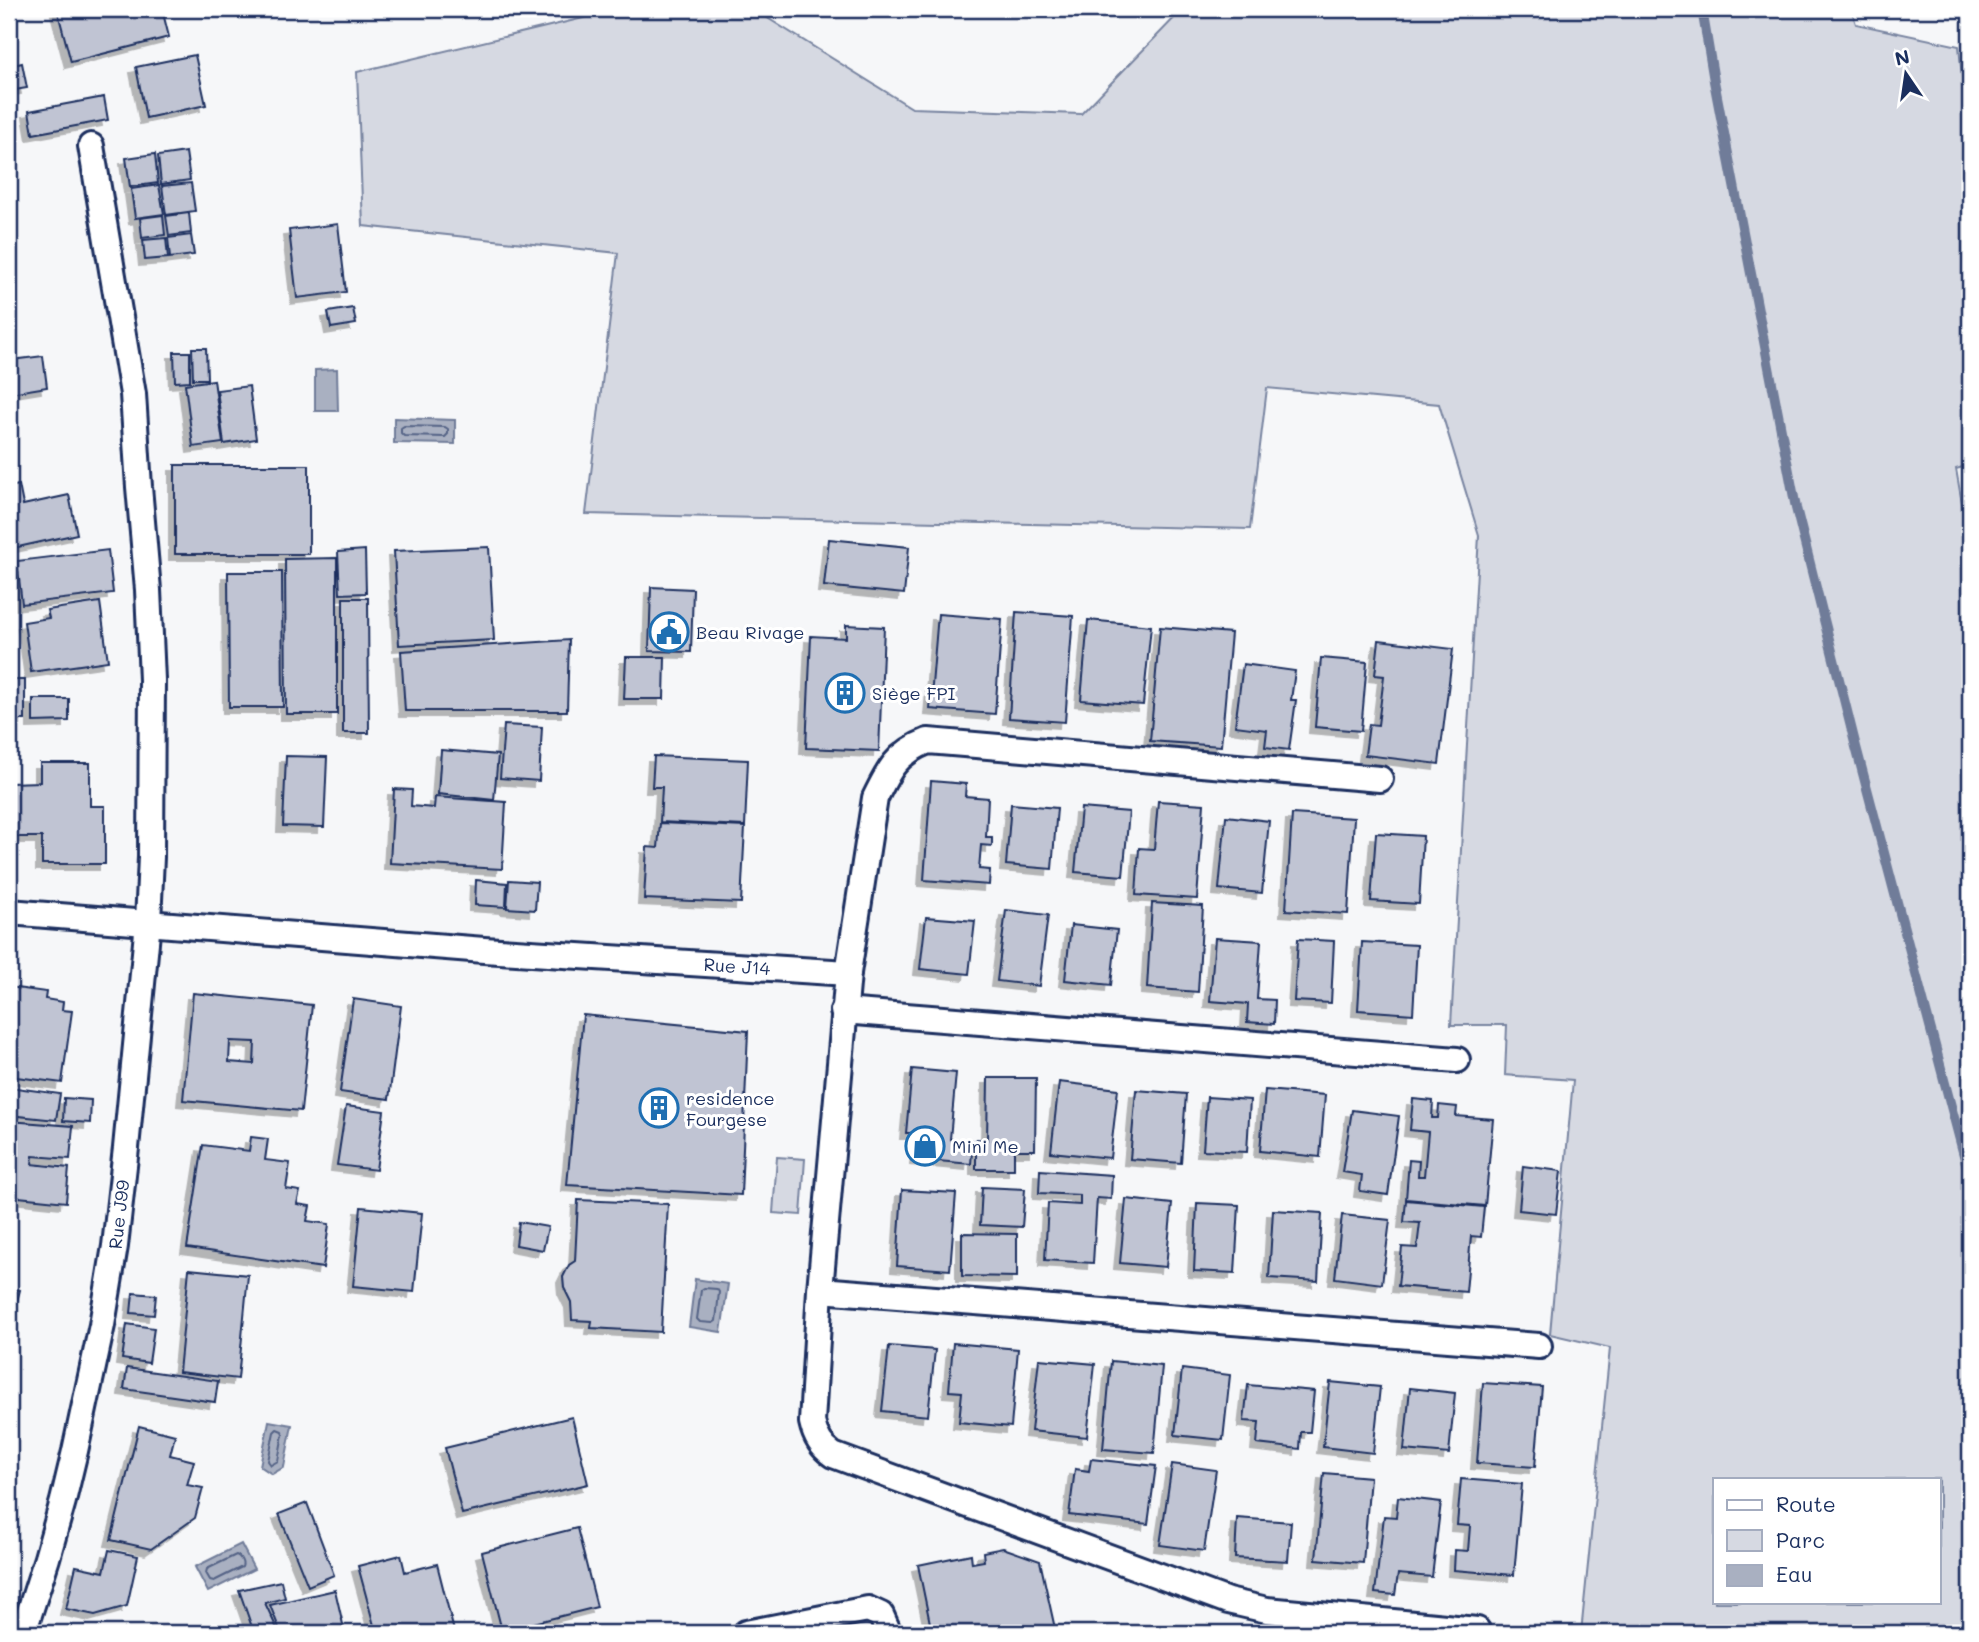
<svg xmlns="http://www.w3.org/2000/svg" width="1979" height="1642" font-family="Mali,sans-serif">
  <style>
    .green { fill: #d6d9e2; stroke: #7884a0; stroke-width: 2; fill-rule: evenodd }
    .water { fill: #a9b0c1; stroke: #707c99; stroke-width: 2 }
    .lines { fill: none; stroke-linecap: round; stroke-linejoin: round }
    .shore { stroke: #546386; stroke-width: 2 }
    .stream { stroke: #707c99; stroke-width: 10 }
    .building { fill: #c0c4d3; stroke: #1b2f5e; stroke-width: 2; fill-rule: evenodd; filter: url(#shadow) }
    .street-casing { stroke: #1b2f5e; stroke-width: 30 }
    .street { stroke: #fff; stroke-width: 24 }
    .labels { text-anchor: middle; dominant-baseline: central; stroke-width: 6; stroke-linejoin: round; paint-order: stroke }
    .poi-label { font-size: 18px; fill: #1b2f5e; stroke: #fff; text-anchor: start }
    .street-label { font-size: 18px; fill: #1b2f5e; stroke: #fff }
  </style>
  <defs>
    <filter id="shadow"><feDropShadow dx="-6" dy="6" stdDeviation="0" flood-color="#0004"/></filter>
  </defs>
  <rect width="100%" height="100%" fill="#f6f7f9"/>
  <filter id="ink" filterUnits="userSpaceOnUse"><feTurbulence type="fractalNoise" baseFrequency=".0143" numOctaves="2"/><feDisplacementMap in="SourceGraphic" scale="14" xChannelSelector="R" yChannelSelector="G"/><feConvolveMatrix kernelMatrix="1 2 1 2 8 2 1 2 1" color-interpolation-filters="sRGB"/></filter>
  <g filter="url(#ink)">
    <!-- green -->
    <g class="green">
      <path d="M 621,9 L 753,9 L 912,108 L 1081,114 L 1183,9 L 1851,9 L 1856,24 L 1959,46 L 1970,163 L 1970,465 L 1956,469 L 1970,549 L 1970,1633 L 1581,1633 L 1610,1348 L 1550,1334 L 1573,1080 L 1505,1075 L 1507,1025 L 1451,1025 L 1479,535 L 1439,404 L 1267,388 L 1250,529 L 586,514 L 618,253 L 363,226 L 357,72 ZM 1715,1479 L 1939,1479 L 1939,1602 L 1715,1602 Z"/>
      <path d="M 777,1157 L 805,1159 L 801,1215 L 773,1213 Z"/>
    </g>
    <!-- water -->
    <g class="water">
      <path d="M 337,369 L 338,411 L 315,411 L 315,370 Z"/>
      <path d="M 394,418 L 455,420 L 455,444 L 394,443 Z"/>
      <path d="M 695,1279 L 728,1284 L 721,1332 L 689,1327 Z"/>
      <path d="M 269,1421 L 292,1425 L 284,1467 L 272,1474 L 260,1466 Z"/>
      <path d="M 241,1544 L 254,1569 L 208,1592 L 195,1567 Z"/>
    </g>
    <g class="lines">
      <!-- shore -->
      <g class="shore">
        <path d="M 404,426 L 445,427 L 448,429 L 448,434 L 445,437 L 404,436 L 401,433 L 401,428 Z"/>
        <path d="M 704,1288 L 717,1289 L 719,1292 L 716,1321 L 713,1323 L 700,1322 L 697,1319 L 701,1290 Z"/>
        <path d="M 277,1429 L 282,1431 L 283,1434 L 278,1461 L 271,1465 L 268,1461 L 274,1432 Z"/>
        <path d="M 236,1555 C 240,1556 244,1563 242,1567 L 214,1581 L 210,1580 L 206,1573 L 207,1569 Z"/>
      </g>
      <!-- stream -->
      <path class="stream" d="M 1702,9 L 1714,81 L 1796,508 L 1856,747 L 1970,1178"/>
    </g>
    <!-- building -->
    <g class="building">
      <path d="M 57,9 L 162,9 L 169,37 L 71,62 Z"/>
      <path d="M 195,55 L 206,105 L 146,118 L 136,67 Z"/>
      <path d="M 22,63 L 27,88 L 9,91 L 9,66 Z"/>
      <path d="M 104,97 L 108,120 L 33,134 L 29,111 Z"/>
      <path d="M 186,152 L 190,180 L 161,184 L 158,156 Z"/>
      <path d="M 155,154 L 158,183 L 130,187 L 126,158 Z"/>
      <path d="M 191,183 L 195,211 L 166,215 L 162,186 Z"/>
      <path d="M 159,185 L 164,214 L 135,218 L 131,189 Z"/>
      <path d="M 189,213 L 191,233 L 169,236 L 166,216 Z"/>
      <path d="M 163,215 L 165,235 L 142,238 L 140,218 Z"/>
      <path d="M 338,224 L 346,292 L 297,298 L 289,230 Z"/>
      <path d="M 191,235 L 194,255 L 170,258 L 168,238 Z"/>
      <path d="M 166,238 L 168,258 L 145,260 L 143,240 Z"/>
      <path d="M 353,308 L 356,324 L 331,328 L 328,312 Z"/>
      <path d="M 192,348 L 206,348 L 207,379 L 193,379 Z"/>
      <path d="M 9,350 L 12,360 L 43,356 L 47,387 L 10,393 L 15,432 L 9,433 Z"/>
      <path d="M 174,352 L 190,352 L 190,381 L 175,382 Z"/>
      <path d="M 214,380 L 223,443 L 193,447 L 185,384 Z"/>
      <path d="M 249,386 L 256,439 L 224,444 L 217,390 Z"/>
      <rect x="175" y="465" width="134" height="89"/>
      <path d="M 19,485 L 23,505 L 69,495 L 77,534 L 9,549 L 9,487 Z"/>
      <path d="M 829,539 L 909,547 L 904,594 L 824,586 Z"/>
      <path d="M 489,547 L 494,640 L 399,645 L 394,551 Z"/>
      <path d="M 108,550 L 113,593 L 22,604 L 17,561 Z"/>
      <path d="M 365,550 L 366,593 L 340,594 L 338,552 Z"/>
      <path d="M 337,558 L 337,714 L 286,714 L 285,559 Z"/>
      <path d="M 228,572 L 282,572 L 283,707 L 229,707 Z"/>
      <path d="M 651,587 L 693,589 L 691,652 L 649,651 Z"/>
      <path d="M 343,598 L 368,598 L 369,733 L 343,733 Z"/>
      <path d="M 100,602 L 108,661 L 31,672 L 24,622 L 49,618 L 47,610 Z"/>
      <path d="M 1016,612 L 1073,616 L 1065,722 L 1009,718 Z"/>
      <path d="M 938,614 L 1002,619 L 995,714 L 930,709 Z"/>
      <path d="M 1088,620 L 1151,626 L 1143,705 L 1081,700 Z"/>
      <path d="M 846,625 L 884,627 L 879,751 L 806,748 L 811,636 L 846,638 Z"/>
      <path d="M 1160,627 L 1231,633 L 1221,746 L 1150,741 Z"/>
      <path d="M 569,640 L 567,711 L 405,711 L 401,651 Z"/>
      <path d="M 1379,640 L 1453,649 L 1439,764 L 1365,755 L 1369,724 L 1378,725 L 1384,676 L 1375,675 Z"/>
      <path d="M 626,657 L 665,657 L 664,699 L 624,699 Z"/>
      <path d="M 1321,658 L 1367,662 L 1361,731 L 1315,727 Z"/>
      <path d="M 1243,664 L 1295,671 L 1291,700 L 1296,700 L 1289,750 L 1265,747 L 1267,730 L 1235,726 Z"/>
      <rect x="9" y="680" width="16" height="40"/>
      <path d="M 33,699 L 69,699 L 69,721 L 33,722 Z"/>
      <path d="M 504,725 L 542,727 L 539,781 L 500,778 Z"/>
      <path d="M 441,750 L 498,755 L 494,800 L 438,794 Z"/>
      <path d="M 286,756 L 327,757 L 324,827 L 283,826 Z"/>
      <path d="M 654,756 L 748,760 L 745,826 L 660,822 L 662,787 L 652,787 Z"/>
      <path d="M 40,763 L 90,763 L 90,806 L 105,806 L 105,864 L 42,864 L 42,837 L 9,837 L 9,783 L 40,782 Z"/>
      <path d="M 931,781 L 966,784 L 965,796 L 988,798 L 986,837 L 992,837 L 992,846 L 981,845 L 979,869 L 990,870 L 989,885 L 924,880 Z"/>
      <path d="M 394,789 L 412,790 L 411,806 L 434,808 L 435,797 L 506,802 L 502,869 L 390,863 Z"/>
      <path d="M 1158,801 L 1204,804 L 1197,899 L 1136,895 L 1139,848 L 1154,849 Z"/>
      <path d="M 1011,804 L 1057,808 L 1052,869 L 1006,865 Z"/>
      <path d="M 1081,808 L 1129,812 L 1123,876 L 1075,872 Z"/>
      <path d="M 1292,814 L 1354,818 L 1348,914 L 1286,910 Z"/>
      <path d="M 1226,816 L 1269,821 L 1262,893 L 1219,889 Z"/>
      <path d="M 660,823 L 745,827 L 741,903 L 644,899 L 647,847 L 658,848 Z"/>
      <path d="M 1376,833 L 1423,836 L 1419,904 L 1371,901 Z"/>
      <path d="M 476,880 L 507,883 L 506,907 L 475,905 Z"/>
      <path d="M 509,880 L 537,882 L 535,910 L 507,908 Z"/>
      <path d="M 1152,903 L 1203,906 L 1198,992 L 1147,988 Z"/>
      <path d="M 1006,910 L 1048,915 L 1039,986 L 997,981 Z"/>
      <path d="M 926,917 L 975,921 L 969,974 L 920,969 Z"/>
      <path d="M 1071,925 L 1117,930 L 1111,985 L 1065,980 Z"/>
      <path d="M 1215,938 L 1261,941 L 1257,999 L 1275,1000 L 1274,1024 L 1247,1022 L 1248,1004 L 1210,1001 Z"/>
      <path d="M 1298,939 L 1334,941 L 1331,1003 L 1294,1001 Z"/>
      <path d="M 1362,942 L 1417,945 L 1413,1014 L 1358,1010 Z"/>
      <path d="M 9,987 L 46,992 L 45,999 L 63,1002 L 62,1010 L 72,1011 L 62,1083 L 9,1076 Z"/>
      <path d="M 193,993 L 312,1005 L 301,1111 L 183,1100 ZM 230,1041 L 255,1042 L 254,1064 L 229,1062 Z"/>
      <path d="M 353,999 L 401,1006 L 389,1099 L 340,1092 Z"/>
      <path d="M 583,1015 L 748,1031 L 741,1195 L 567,1185 Z"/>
      <path d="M 912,1069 L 956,1073 L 950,1139 L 973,1141 L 971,1164 L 916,1159 L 918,1133 L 906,1133 Z"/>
      <path d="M 988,1078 L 1036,1078 L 1035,1150 L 1014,1150 L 1014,1169 L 976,1169 L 976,1139 L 987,1140 Z"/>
      <path d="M 1059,1082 L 1118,1089 L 1110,1158 L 1051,1152 Z"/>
      <path d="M 9,1087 L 60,1094 L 56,1120 L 9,1115 Z"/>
      <path d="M 1136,1090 L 1186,1094 L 1181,1163 L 1130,1159 Z"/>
      <path d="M 1265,1090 L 1325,1095 L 1320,1157 L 1260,1151 Z"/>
      <path d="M 1207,1097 L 1250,1100 L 1247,1152 L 1203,1150 Z"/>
      <path d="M 64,1098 L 91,1100 L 90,1123 L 63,1121 Z"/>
      <path d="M 1413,1099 L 1433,1101 L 1432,1118 L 1438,1118 L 1439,1105 L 1457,1107 L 1456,1116 L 1493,1119 L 1485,1206 L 1406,1199 L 1409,1160 L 1419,1161 L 1418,1176 L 1424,1176 L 1428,1132 L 1410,1130 Z"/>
      <path d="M 346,1106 L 384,1111 L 376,1170 L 337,1165 Z"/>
      <path d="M 1352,1110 L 1399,1116 L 1388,1195 L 1360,1191 L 1362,1175 L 1342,1172 Z"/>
      <path d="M 9,1121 L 73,1126 L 70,1159 L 33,1156 L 32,1164 L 69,1168 L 66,1202 L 9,1196 Z"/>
      <path d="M 251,1137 L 268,1139 L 265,1160 L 290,1163 L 286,1189 L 300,1191 L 297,1204 L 310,1206 L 307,1221 L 329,1224 L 323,1268 L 187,1248 L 203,1145 L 249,1151 Z"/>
      <path d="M 1523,1166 L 1561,1171 L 1556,1214 L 1519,1210 Z"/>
      <path d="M 1040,1170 L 1112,1175 L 1111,1199 L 1097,1198 L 1093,1263 L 1045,1260 L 1048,1203 L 1080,1205 L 1080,1195 L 1039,1193 Z"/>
      <path d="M 982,1187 L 1025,1189 L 1022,1227 L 980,1225 Z"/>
      <path d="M 902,1190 L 956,1193 L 950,1270 L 897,1266 Z"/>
      <path d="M 1126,1199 L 1172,1204 L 1166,1267 L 1120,1263 Z"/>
      <path d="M 578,1200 L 668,1204 L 661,1332 L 591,1328 L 592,1321 L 572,1320 L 571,1302 L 564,1288 L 563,1277 L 569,1265 L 575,1261 Z"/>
      <path d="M 1406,1200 L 1484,1207 L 1481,1237 L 1471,1236 L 1466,1292 L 1398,1286 L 1402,1247 L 1417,1248 L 1420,1223 L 1404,1222 Z"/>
      <path d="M 1197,1203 L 1239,1205 L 1235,1273 L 1194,1271 Z"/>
      <path d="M 361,1207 L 422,1213 L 414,1292 L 353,1286 Z"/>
      <path d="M 1273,1210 L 1322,1213 L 1318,1281 L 1269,1278 Z"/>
      <path d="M 1342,1215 L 1390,1220 L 1382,1284 L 1335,1278 Z"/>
      <path d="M 519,1222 L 548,1227 L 543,1250 L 516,1245 Z"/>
      <path d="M 962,1233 L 1017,1234 L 1017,1277 L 962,1276 Z"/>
      <path d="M 189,1269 L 248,1275 L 238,1379 L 179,1372 Z"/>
      <path d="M 9,1287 L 20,1290 L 11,1324 L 9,1323 Z"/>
      <path d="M 133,1293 L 156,1295 L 154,1315 L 131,1313 Z"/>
      <path d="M 127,1324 L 154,1328 L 149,1363 L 122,1359 Z"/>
      <path d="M 953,1343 L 1018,1349 L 1011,1427 L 959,1422 L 962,1392 L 949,1391 Z"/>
      <path d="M 889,1346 L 935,1350 L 928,1416 L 882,1411 Z"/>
      <path d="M 1039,1359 L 1095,1364 L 1087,1437 L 1031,1431 Z"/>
      <path d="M 1111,1361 L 1162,1366 L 1154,1453 L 1103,1449 Z"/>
      <path d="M 127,1368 L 218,1381 L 215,1402 L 124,1389 Z"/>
      <path d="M 1182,1369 L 1230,1375 L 1223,1440 L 1175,1435 Z"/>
      <path d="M 1330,1382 L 1380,1387 L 1373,1453 L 1323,1447 Z"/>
      <path d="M 1483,1383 L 1542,1387 L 1535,1467 L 1477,1463 Z"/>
      <path d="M 1248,1385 L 1314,1391 L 1310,1432 L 1301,1432 L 1300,1449 L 1257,1444 L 1259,1422 L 1244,1421 Z"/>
      <path d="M 1410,1388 L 1455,1393 L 1449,1454 L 1404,1450 Z"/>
      <path d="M 572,1417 L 588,1484 L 462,1514 L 445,1448 Z"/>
      <path d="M 139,1426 L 175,1435 L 170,1455 L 194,1461 L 187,1485 L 203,1488 L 195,1518 L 151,1549 L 111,1540 Z"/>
      <path d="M 1091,1459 L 1156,1466 L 1148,1524 L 1069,1515 L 1075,1469 L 1089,1471 Z"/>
      <path d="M 1172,1464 L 1216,1470 L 1204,1551 L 1160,1545 Z"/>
      <path d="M 1324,1473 L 1370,1477 L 1363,1563 L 1316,1559 Z"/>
      <path d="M 1461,1479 L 1522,1484 L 1514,1575 L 1454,1570 L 1455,1550 L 1468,1551 L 1470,1526 L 1457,1525 Z"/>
      <path d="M 1398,1497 L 1441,1502 L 1432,1577 L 1398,1574 L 1395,1595 L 1375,1593 L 1384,1516 L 1396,1517 Z"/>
      <path d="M 307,1503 L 334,1575 L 308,1586 L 279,1514 Z"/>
      <path d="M 1237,1518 L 1291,1522 L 1288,1561 L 1235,1558 Z"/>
      <path d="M 577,1528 L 597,1607 L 502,1631 L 482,1552 Z"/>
      <path d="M 1003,1548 L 1040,1561 L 1056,1633 L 932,1633 L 918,1565 L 971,1554 L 972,1563 L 984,1561 L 983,1552 Z"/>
      <path d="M 109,1550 L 138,1556 L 127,1606 L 95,1615 L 66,1609 L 76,1566 L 104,1572 Z"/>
      <path d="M 401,1555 L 405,1572 L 437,1564 L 454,1631 L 447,1633 L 376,1633 L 358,1566 Z"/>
      <path d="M 281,1581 L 285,1598 L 265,1603 L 279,1633 L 254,1633 L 239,1590 Z"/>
      <path d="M 335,1590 L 345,1633 L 281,1633 L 270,1605 Z"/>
    </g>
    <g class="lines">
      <!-- street casing -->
      <g class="street-casing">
        <g id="street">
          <path id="s1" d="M 9,912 L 484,950 L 848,973 L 820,1290 L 812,1422 C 815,1436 821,1447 833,1455 L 1228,1601 L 1267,1610 L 1477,1630"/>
          <path d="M 848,973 L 875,798 C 889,769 897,753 928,741 L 1380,779"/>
          <path d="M 843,1011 L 1457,1060"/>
          <path d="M 820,1290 L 1539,1346"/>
          <path id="s2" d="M 23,1633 L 47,1558 L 63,1501 L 75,1451 L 102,1325 L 115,1246 L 126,1148 L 148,922 L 151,857 L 152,680 L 148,590 L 139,487 L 133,394 L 91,146"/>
          <path d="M 746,1633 L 868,1609 L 881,1615 L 889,1633"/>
        </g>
      </g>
      <!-- street -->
      <use href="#street" class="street"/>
    </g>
  </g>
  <!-- icons -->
  <defs>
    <g id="civic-ring" transform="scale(2.0125)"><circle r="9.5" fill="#fff" stroke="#1f6fb2" stroke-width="1.5"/><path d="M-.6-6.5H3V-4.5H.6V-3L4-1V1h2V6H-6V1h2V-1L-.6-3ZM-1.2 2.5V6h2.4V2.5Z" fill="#1f6fb2"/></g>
    <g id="building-ring" transform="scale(2.0125)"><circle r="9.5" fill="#fff" stroke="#1f6fb2" stroke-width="1.5"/><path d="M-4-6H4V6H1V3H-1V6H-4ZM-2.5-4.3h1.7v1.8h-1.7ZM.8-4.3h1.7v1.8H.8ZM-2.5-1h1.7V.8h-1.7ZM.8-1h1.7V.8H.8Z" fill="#1f6fb2"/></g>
    <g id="shop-ring" transform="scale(2.0125)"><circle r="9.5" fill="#fff" stroke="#1f6fb2" stroke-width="1.5"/><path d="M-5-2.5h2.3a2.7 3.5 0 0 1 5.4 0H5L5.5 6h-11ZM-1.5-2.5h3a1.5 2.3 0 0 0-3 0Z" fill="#1f6fb2"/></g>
  </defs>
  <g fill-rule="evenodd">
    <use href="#civic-ring" x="669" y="632"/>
    <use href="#building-ring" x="845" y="693"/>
    <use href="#building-ring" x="659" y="1108"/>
    <use href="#shop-ring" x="925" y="1146"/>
  </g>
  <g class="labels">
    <!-- poi labels -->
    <g class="poi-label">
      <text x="696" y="632">Beau Rivage</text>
      <text x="872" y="693">Siège FPI</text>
      <text x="686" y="1098">residence<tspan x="686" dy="21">Fourgese</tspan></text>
      <text x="952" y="1146">Mini Me</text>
    </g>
    <!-- street labels -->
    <g class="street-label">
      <text stroke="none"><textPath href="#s1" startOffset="730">Rue J14</textPath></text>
      <text stroke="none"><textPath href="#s2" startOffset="430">Rue J99</textPath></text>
    </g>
  </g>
  <!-- margin -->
  <rect width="1979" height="1642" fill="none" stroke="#fff" stroke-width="35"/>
  <rect x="18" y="18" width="1944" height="1607" fill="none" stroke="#1b2f5e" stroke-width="2.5" filter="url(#ink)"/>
  <!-- legend -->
  <rect x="1713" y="1478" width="228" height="126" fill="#ffffff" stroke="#a4acbf" stroke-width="2"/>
  <rect x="1727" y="1500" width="35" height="10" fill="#ffffff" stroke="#a4acbf" stroke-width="2"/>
  <text x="1776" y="1512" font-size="21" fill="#1b2f5e">Route</text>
  <rect x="1727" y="1530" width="35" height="21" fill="#d6d9e2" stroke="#a4acbf" stroke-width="2"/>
  <text x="1776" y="1548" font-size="21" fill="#1b2f5e">Parc</text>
  <rect x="1727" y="1565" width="35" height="21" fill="#a9b0c1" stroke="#a4acbf" stroke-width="2"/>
  <text x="1776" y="1582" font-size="21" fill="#1b2f5e">Eau</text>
  <!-- north arrow -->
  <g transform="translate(1906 74) rotate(347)" stroke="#ffffff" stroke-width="5" paint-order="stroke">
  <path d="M0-5L12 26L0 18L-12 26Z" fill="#1b2f5e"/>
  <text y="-10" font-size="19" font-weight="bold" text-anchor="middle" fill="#1b2f5e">N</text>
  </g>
</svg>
